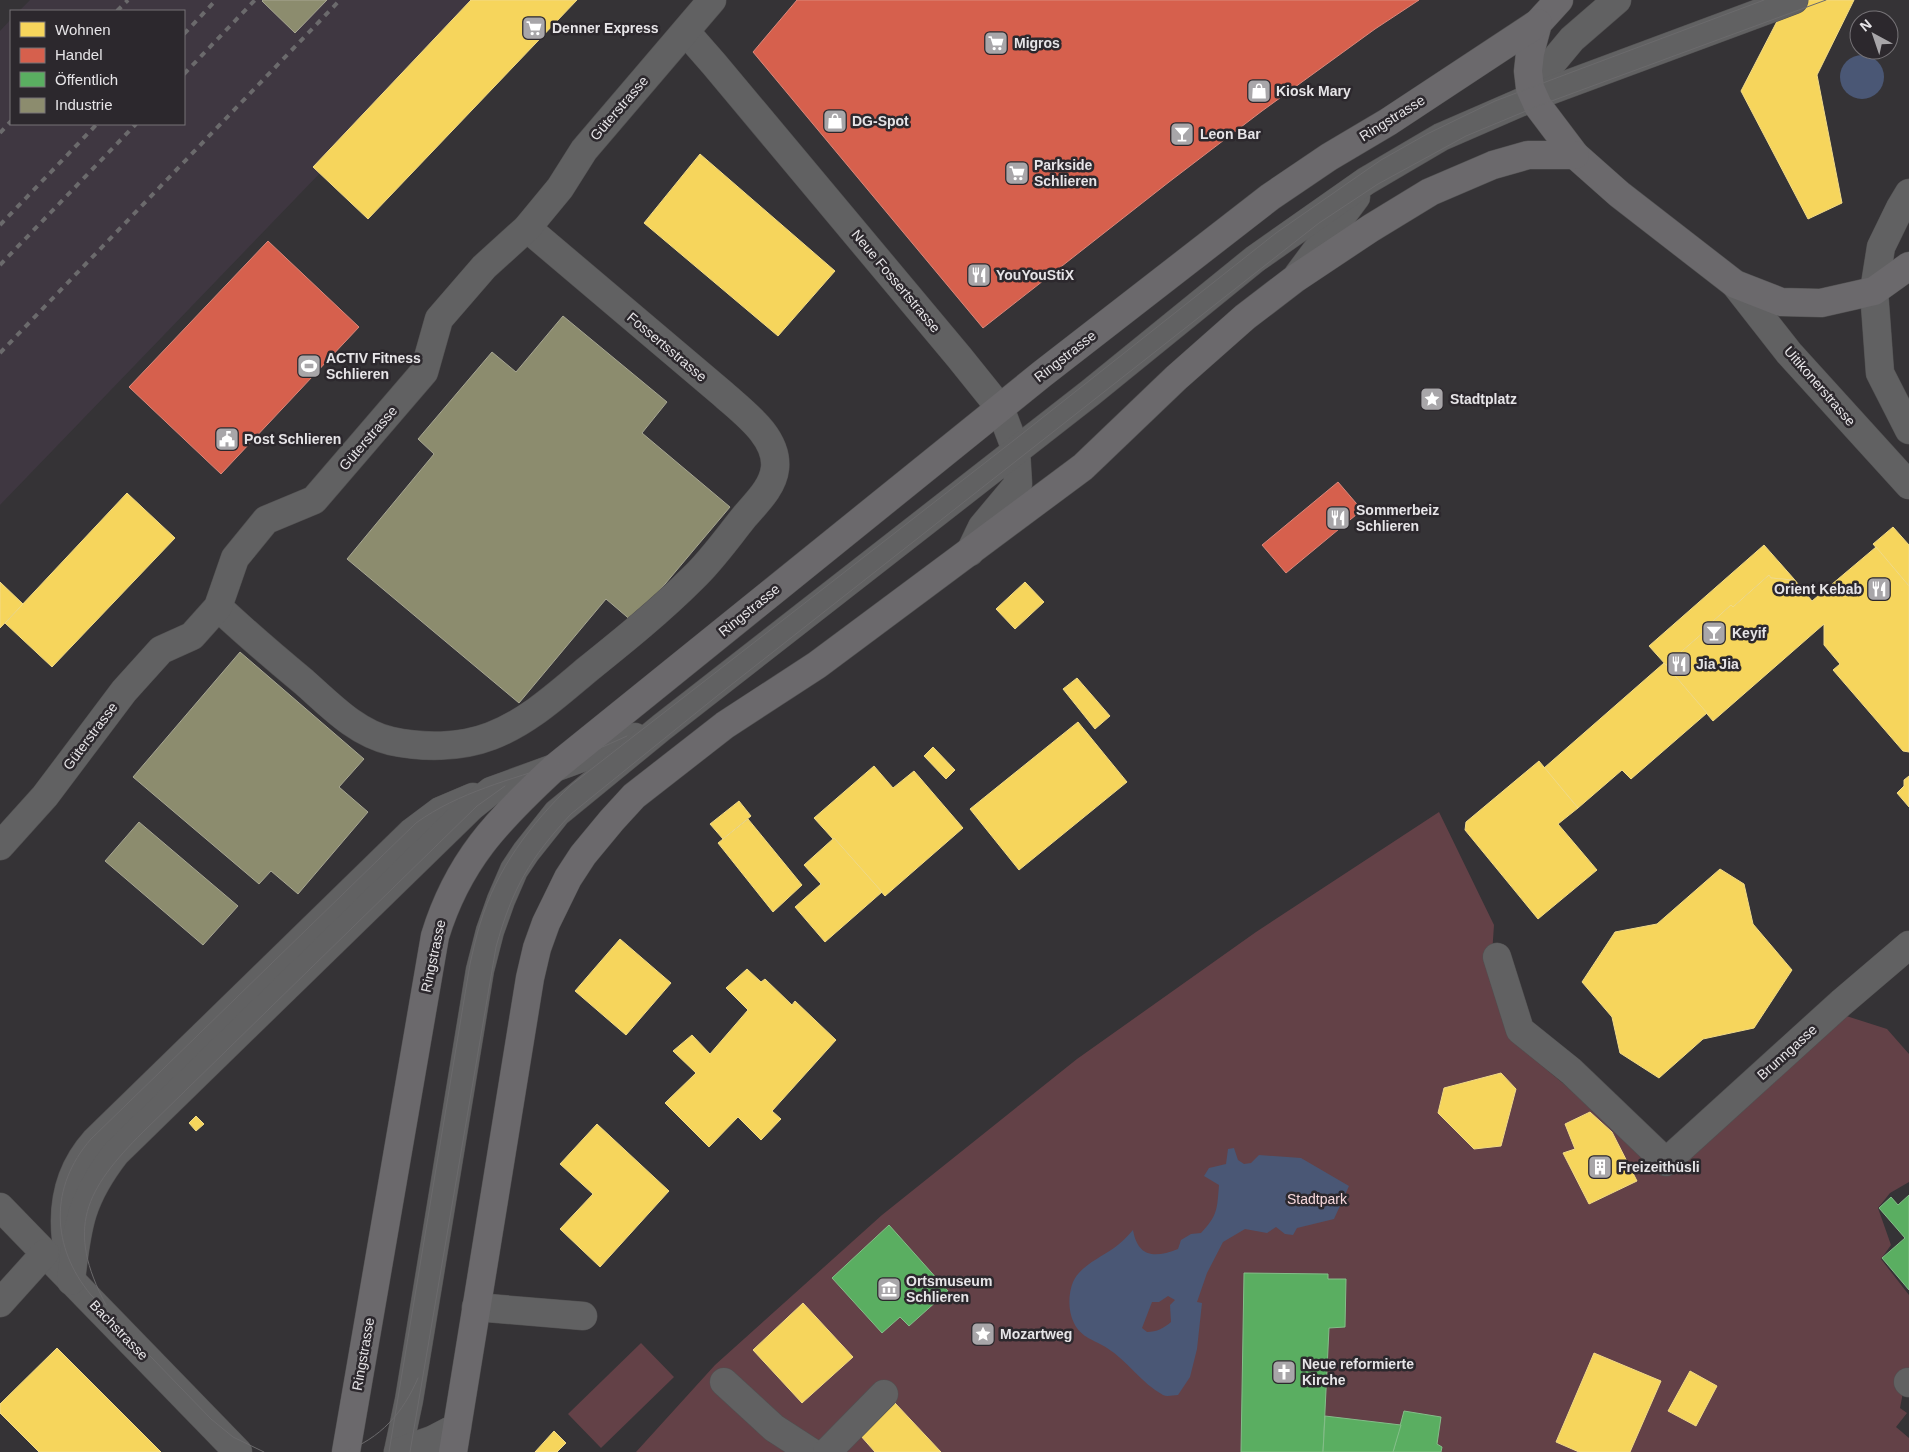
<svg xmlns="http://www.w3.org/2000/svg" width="1909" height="1452" font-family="Helvetica,sans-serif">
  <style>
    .built { fill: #3f3741 }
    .green { fill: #634147 }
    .water { fill: #4a5775; fill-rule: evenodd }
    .homes { fill: #f6d55c; stroke: #f1da86 }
    .shops { fill: #d6604d; stroke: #db887b }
    .public { fill: #5aae61; stroke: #84be89 }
    .industry { fill: #8c8c6e; stroke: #a7a692 }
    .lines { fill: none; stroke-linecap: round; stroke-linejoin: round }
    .minor-casing { stroke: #515051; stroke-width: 29 }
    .major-casing { stroke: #515051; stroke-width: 29 }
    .minor { stroke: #616162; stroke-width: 28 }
    .major { stroke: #6b696c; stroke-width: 28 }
    .tram { stroke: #6b6a6c; stroke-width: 1 }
    .rail { stroke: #6b6a6c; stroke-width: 4; stroke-dasharray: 6 6; stroke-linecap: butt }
    .labels { text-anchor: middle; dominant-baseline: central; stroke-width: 5; stroke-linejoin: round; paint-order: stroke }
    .poi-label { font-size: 14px; font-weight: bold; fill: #e6e4e7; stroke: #2c282d; text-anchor: start }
    .street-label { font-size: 14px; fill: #e6e4e7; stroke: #2c282d }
    .park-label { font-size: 14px; fill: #f6d7db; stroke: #2c282d }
  </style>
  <rect width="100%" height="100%" fill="#353336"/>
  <!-- built -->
  <path class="built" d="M 30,0 L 487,0 L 0,505 L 0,31 L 11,19 L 11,124 L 184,124 L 184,11 L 19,11 Z"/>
  <!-- green -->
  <g class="green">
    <path d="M 1439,812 L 1494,925 L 1491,969 L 1517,1045 L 1667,1170 L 1837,1013 L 1887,1029 L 1909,1054 L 1909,1182 L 1890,1193 L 1878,1208 L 1891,1245 L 1881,1259 L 1909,1295 L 1909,1369 L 1907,1372 L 1900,1408 L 1907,1413 L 1896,1427 L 1909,1438 L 1909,1452 L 636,1452 L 715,1365 L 882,1215 L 1077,1059 L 1256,932 Z"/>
    <path d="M 641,1343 L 674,1377 L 601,1448 L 568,1414 Z"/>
  </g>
  <!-- water -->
  <g class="water">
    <circle cx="1862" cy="77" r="22"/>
    <path d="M 1234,1148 L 1238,1160 L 1244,1164 L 1251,1163 L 1259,1155 L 1301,1158 L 1349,1186 L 1334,1219 L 1297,1228 L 1293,1235 L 1285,1234 L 1276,1227 L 1267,1233 L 1245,1229 L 1223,1242 L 1207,1273 L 1197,1302 L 1202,1303 L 1197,1349 L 1190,1377 L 1178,1395 C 1173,1395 1167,1397 1163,1395 C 1141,1383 1128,1361 1107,1348 C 1095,1340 1081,1338 1074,1323 C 1068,1312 1068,1294 1073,1282 C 1080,1266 1100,1258 1114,1248 C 1121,1243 1127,1237 1133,1230 C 1138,1258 1155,1258 1178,1249 L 1181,1240 L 1191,1234 L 1201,1233 C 1218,1215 1217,1209 1219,1185 L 1204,1176 L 1209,1168 L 1226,1164 L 1228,1149 ZM 1168,1296 L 1175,1300 L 1170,1305 L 1171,1322 C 1164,1328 1157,1332 1147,1332 L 1142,1328 L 1152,1302 L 1159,1302 Z"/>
  </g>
  <!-- homes -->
  <g class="homes">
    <path d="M 471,0 L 577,0 L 368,219 L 313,167 Z"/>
    <path d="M 1788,0 L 1854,0 L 1817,75 L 1842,203 L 1808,219 L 1741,91 Z"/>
    <path d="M 700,154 L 835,271 L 778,336 L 644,223 Z"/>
    <path d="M 127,493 L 175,538 L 52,667 L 5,623 Z"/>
    <path d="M 1893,527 L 1909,545 L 1909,586 L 1873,544 Z"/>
    <path d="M 1764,545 L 1794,579 L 1792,580 L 1771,578 L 1769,575 L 1733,607 L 1731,605 L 1711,623 L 1712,625 L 1666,665 L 1649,646 Z"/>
    <path d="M 1876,547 L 1909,586 L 1909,752 L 1903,751 L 1833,670 L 1840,664 L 1824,645 L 1824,624 L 1713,721 L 1666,665 L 1712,625 L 1711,623 L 1731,605 L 1733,607 L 1769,575 L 1771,578 L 1792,580 L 1794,579 L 1812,601 Z"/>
    <path d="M 0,582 L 23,604 L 0,628 Z"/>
    <path d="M 1025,582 L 1044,602 L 1015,629 L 996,609 Z"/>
    <path d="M 1664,663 L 1707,713 L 1631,779 L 1622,770 L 1578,808 L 1544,768 Z"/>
    <path d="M 1077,678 L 1110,716 L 1095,729 L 1063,689 Z"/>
    <path d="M 1078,722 L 1127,782 L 1019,870 L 970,809 Z"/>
    <path d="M 933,747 L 955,770 L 946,779 L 924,756 Z"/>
    <path d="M 1539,761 L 1578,808 L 1558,824 L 1597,870 L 1538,919 L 1465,830 L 1466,822 Z"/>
    <path d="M 874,766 L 893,788 L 914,771 L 963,828 L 885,896 L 834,838 L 833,839 L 814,818 Z"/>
    <path d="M 1909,776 L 1909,807 L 1897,793 L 1904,786 L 1904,780 Z"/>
    <path d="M 739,801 L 751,816 L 723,839 L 710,824 Z"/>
    <path d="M 748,819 L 802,885 L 773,912 L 718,843 Z"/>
    <path d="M 834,838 L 882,892 L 825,942 L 795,907 L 821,884 L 804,865 Z"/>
    <path d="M 1720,869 L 1744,884 L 1753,924 L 1792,970 L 1754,1028 L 1703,1039 L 1659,1078 L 1620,1053 L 1612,1017 L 1582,982 L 1615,932 L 1657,924 Z"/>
    <path d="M 620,939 L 671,983 L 626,1035 L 575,991 Z"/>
    <path d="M 747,969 L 761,982 L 765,979 L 792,1005 L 795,1001 L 836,1040 L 772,1111 L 781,1119 L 761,1140 L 738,1117 L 709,1147 L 665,1103 L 696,1073 L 673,1051 L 692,1035 L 710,1054 L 748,1010 L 726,988 Z"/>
    <path d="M 1501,1073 L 1516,1089 L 1501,1146 L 1474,1149 L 1438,1113 L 1444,1088 Z"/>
    <path d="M 1590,1112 L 1612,1132 L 1637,1181 L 1589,1204 L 1563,1153 L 1575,1149 L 1565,1124 Z"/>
    <path d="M 196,1116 L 204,1124 L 196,1131 L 189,1123 Z"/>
    <path d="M 597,1124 L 669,1191 L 600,1267 L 560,1229 L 593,1194 L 560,1164 Z"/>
    <path d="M 803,1303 L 853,1357 L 802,1403 L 753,1350 Z"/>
    <path d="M 57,1348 L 161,1452 L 39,1452 L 0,1413 L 0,1404 Z"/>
    <path d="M 1594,1353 L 1661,1381 L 1630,1452 L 1579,1452 L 1556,1442 Z"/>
    <path d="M 1690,1371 L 1717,1386 L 1696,1426 L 1668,1411 Z"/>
    <path d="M 895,1403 L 941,1452 L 875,1452 L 860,1435 Z"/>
    <path d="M 554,1431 L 566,1443 L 557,1452 L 535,1452 Z"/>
  </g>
  <!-- shops -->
  <g class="shops">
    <path d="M 797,0 L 1419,0 L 1375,29 L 1262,111 L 1169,182 L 983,328 L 753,52 Z"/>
    <path d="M 268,241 L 359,327 L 221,474 L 129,387 Z"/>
    <path d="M 1338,482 L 1362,510 L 1286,573 L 1262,545 Z"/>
  </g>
  <!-- public -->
  <g class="public">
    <path d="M 1909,1195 L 1909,1290 L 1882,1258 L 1905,1238 L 1879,1208 L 1891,1197 L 1898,1205 Z"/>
    <path d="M 889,1225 L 948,1291 L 909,1326 L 900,1317 L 882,1333 L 832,1278 Z"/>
    <path d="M 1244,1273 L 1328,1274 L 1328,1279 L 1346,1279 L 1345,1327 L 1329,1328 L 1323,1452 L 1241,1452 Z"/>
    <path d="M 1404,1411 L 1441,1417 L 1437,1444 L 1442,1447 L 1441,1452 L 1393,1452 Z"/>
    <path d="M 1325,1416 L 1401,1425 L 1393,1452 L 1323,1452 Z"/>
  </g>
  <!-- industry -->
  <g class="industry">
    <path d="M 263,0 L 327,0 L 295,33 L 262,1 Z"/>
    <path d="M 563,316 L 667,402 L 642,433 L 730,507 L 633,622 L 606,599 L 519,703 L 347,559 L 434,454 L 418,439 L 492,352 L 516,372 Z"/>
    <path d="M 240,652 L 364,759 L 339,787 L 368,812 L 298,894 L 271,871 L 259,884 L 133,777 Z"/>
    <path d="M 139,822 L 238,906 L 203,945 L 105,861 Z"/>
  </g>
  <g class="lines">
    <!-- minor casing -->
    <g class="minor-casing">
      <g id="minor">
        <path d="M 686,32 L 714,64 L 959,357 L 1000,408 L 1016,450 L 1018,484 L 982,527 L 970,552"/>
        <path d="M 1533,97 L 1547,69 L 1572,39 L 1617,0"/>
        <path d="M 1909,193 L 1900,208 L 1881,247 L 1874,291 L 1880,373 L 1909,430"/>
        <path d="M 1298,275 L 1356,197"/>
        <path d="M 1735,284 L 1789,353 L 1909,485"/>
        <path d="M 218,607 C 246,633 275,658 304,682 C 330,705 356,733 391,741 C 423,748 460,748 491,736 C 528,722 558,694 588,669 C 624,640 660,611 693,578 C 712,560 728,537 745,516 C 757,502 773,487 775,468 C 778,437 744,413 723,394 L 527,228"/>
        <path d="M 0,846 L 45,796 L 124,691 L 161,650 L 192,636 L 218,607 L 235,558 L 266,520 L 314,500 L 424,372 L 439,319 L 484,267 L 527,228 L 560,188 L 584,150 L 712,0"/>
        <path d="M 1497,957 L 1520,1030 L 1571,1071 L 1666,1162 L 1841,1003 L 1909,945"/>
        <path d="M 0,1207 L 238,1452"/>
        <path d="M 66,1239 C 62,1203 70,1169 95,1141 L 412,832 L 440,811 L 473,797"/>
        <path d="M 71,1281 C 77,1225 81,1198 116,1153 L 471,807 L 491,791 L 587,756 L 635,737"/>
        <path d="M 0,1303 L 45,1253"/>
        <path d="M 476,1307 L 583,1316"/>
        <path d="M 724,1382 L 774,1428 L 811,1452"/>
        <path d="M 1908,1382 L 1909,1383"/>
        <path d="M 398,1452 L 409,1400 L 480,970 L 490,931 L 501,900 L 514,870 L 526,852 L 557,813 L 662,727 L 1090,393 L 1255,259 L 1366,181 L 1441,137 L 1533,97 L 1794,0"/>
        <path d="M 398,1452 L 432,1440 L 457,1427"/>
        <path d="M 827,1452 L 884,1394"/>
      </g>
    </g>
    <!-- major casing -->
    <g class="major-casing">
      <g id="major">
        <path d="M 1559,0 L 1538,23 L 1530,53 L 1528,71 L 1530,88 L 1538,106 L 1575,155 L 1619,194 L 1735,284 L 1781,302 L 1821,303 L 1874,291 L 1909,266"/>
        <path d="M 346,1452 L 435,936 C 458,861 497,821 553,769 L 1042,374 L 1270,197 L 1329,157 L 1388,122 L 1538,23"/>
        <path d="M 453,1452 L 530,978 L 537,948 L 546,923 L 568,878 L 583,855 L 612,820 L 634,796 L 725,725 L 817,665 L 1083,467 L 1176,378 L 1245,317 L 1296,278 L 1371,228 L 1430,192 L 1493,165 L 1528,155 L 1575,155"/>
      </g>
    </g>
    <!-- minor -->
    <use href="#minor" class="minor"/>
    <!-- major -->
    <use href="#major" class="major"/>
    <!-- tram -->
    <g class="tram">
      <path d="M 106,1305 C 65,1228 85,1190 143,1132 L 477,806 L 505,786"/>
      <path d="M 264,1452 L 233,1437 L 211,1419 L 91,1295 C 51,1247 49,1187 91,1139 L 416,823 C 459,792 510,780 560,763 C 583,756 605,746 627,736"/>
      <path d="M 344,1452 C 381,1438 403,1413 418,1378"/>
      <path d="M 389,1452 L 470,964 C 473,951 476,937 480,924 C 497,868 530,825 571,785 L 1013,441 L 1276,233 L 1381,160 L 1427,134 L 1495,101 L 1764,0"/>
      <path d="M 410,1452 L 496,947 C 512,889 530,858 571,814 L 717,696 L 1319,223 L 1378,184 L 1466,136 L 1538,106 L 1826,0"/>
    </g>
    <!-- rail -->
    <g class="rail">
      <path d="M 117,11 L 128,0"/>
      <path d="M 184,34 L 216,0"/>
      <path d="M 184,74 L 255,0"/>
      <path d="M 0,133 L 11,121"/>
      <path d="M 0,225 L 97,124"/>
      <path d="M 0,265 L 136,124"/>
      <path d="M 0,353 L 340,0"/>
    </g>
  </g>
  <!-- icons -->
  <defs>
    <g id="supermarket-square" transform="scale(1.25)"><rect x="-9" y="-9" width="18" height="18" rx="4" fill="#a8a6a9" stroke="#2c282d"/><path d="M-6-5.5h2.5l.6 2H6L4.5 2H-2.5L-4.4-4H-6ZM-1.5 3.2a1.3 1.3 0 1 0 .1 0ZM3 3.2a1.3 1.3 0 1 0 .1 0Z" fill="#fff"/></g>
    <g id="shop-square" transform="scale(1.25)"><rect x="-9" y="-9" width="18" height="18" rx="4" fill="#a8a6a9" stroke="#2c282d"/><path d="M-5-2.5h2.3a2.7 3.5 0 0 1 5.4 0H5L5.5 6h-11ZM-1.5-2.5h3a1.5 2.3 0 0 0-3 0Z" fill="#fff"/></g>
    <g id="bar-square" transform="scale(1.25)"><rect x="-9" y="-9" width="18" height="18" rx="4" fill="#a8a6a9" stroke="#2c282d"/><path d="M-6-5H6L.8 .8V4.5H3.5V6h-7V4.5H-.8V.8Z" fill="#fff"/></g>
    <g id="restaurant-square" transform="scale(1.25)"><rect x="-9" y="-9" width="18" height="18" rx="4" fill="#a8a6a9" stroke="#2c282d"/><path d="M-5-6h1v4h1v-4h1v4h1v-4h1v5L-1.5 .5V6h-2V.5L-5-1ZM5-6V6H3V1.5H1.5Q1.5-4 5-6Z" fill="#fff"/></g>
    <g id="stadium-square" transform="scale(1.25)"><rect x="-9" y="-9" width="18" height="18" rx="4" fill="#a8a6a9" stroke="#2c282d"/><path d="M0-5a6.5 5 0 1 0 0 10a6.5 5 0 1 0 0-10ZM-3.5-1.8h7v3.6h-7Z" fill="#fff"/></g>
    <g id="sight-square" transform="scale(1.25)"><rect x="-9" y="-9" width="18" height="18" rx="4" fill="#a8a6a9" stroke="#2c282d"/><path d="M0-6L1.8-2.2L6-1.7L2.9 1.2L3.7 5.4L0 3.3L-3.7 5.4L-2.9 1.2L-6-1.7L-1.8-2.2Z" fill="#fff"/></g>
    <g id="civic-square" transform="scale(1.25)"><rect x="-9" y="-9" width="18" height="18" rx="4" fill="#a8a6a9" stroke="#2c282d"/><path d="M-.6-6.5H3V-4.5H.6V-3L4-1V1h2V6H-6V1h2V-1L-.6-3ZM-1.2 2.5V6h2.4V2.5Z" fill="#fff"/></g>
    <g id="building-square" transform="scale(1.25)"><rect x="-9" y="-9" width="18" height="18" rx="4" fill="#a8a6a9" stroke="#2c282d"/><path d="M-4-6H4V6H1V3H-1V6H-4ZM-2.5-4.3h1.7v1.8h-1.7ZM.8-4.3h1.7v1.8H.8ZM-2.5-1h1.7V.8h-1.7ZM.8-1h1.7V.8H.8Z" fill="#fff"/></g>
    <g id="museum-square" transform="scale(1.25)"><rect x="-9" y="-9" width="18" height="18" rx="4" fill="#a8a6a9" stroke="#2c282d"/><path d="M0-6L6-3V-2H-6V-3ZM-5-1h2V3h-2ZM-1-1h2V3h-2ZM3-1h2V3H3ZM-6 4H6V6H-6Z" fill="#fff"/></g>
    <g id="church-square" transform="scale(1.25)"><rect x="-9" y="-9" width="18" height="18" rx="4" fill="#a8a6a9" stroke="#2c282d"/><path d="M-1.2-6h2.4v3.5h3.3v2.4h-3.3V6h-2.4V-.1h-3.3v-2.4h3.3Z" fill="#fff"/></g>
  </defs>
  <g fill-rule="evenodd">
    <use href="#supermarket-square" x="534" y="28"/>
    <use href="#supermarket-square" x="996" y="43"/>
    <use href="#shop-square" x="1259" y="91"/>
    <use href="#shop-square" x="835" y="121"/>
    <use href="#bar-square" x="1182" y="134"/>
    <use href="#supermarket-square" x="1017" y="173"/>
    <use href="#restaurant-square" x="979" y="275"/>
    <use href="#stadium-square" x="309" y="366"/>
    <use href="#sight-square" x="1432" y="399"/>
    <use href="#civic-square" x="227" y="439"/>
    <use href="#restaurant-square" x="1338" y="518"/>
    <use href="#restaurant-square" x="1879" y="589"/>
    <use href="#bar-square" x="1714" y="633"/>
    <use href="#restaurant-square" x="1679" y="664"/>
    <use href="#building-square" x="1600" y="1167"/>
    <use href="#museum-square" x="889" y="1289"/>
    <use href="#sight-square" x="983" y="1334"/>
    <use href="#church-square" x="1284" y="1372"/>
  </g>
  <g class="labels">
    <!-- poi labels -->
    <g class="poi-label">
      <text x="552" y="28">Denner Express</text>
      <text x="1014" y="43">Migros</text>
      <text x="1276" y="91">Kiosk Mary</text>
      <text x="852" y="121">DG-Spot</text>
      <text x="1200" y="134">Leon Bar</text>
      <text x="1034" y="165">Parkside<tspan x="1034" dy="16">Schlieren</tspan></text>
      <text x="996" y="275">YouYouStiX</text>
      <text x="326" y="358">ACTIV Fitness<tspan x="326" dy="16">Schlieren</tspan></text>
      <text x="1450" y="399">Stadtplatz</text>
      <text x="244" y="439">Post Schlieren</text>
      <text x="1356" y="510">Sommerbeiz<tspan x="1356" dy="16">Schlieren</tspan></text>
      <text x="1862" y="589" text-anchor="end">Orient Kebab</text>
      <text x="1732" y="633">Keyif</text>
      <text x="1696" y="664">Jia Jia</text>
      <text x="1618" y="1167">Freizeithüsli</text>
      <text x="906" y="1281">Ortsmuseum<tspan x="906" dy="16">Schlieren</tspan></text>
      <text x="1000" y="1334">Mozartweg</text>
      <text x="1302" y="1364">Neue reformierte<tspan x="1302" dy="16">Kirche</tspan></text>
    </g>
    <!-- street labels -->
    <g class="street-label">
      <text transform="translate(619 108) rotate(-49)">Güterstrasse</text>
      <text transform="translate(1392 118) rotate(-32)">Ringstrasse</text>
      <text transform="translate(896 281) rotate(50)">Neue Fossertstrasse</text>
      <text transform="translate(667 347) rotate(40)">Fossertsstrasse</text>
      <text transform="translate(1065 356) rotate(-38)">Ringstrasse</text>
      <text transform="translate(1820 386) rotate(49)">Uitikonerstrasse</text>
      <text transform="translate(368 438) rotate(-49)">Güterstrasse</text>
      <text transform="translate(749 610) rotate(-39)">Ringstrasse</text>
      <text transform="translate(90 736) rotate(-53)">Güterstrasse</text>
      <text transform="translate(433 956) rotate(-78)">Ringstrasse</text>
      <text transform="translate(1787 1052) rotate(-42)">Brunngasse</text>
      <text transform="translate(119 1330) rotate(46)">Bachstrasse</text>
      <text transform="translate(363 1354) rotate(-80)">Ringstrasse</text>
    </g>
    <!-- park labels -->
    <g class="park-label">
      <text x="1317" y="1199">Stadtpark</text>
    </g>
  </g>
  <!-- legend -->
  <rect x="10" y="10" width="175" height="115" fill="#2c282d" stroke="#767377"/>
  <rect x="20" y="22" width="25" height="15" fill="#f6d55c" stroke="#767377"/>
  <text x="55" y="35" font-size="15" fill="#e6e4e7">Wohnen</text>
  <rect x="20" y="48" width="25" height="15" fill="#d6604d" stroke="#767377"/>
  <text x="55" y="60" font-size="15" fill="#e6e4e7">Handel</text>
  <rect x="20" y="72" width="25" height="15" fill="#5aae61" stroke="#767377"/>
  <text x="55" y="85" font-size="15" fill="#e6e4e7">Öffentlich</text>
  <rect x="20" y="98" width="25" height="15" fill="#8c8c6e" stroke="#767377"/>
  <text x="55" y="110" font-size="15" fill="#e6e4e7">Industrie</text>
  <!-- north arrow -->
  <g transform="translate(1874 35) rotate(320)"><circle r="24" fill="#2c282d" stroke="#767377"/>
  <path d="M0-4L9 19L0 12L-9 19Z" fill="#a8a6a9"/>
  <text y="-8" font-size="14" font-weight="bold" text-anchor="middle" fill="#e6e4e7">N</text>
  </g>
</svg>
